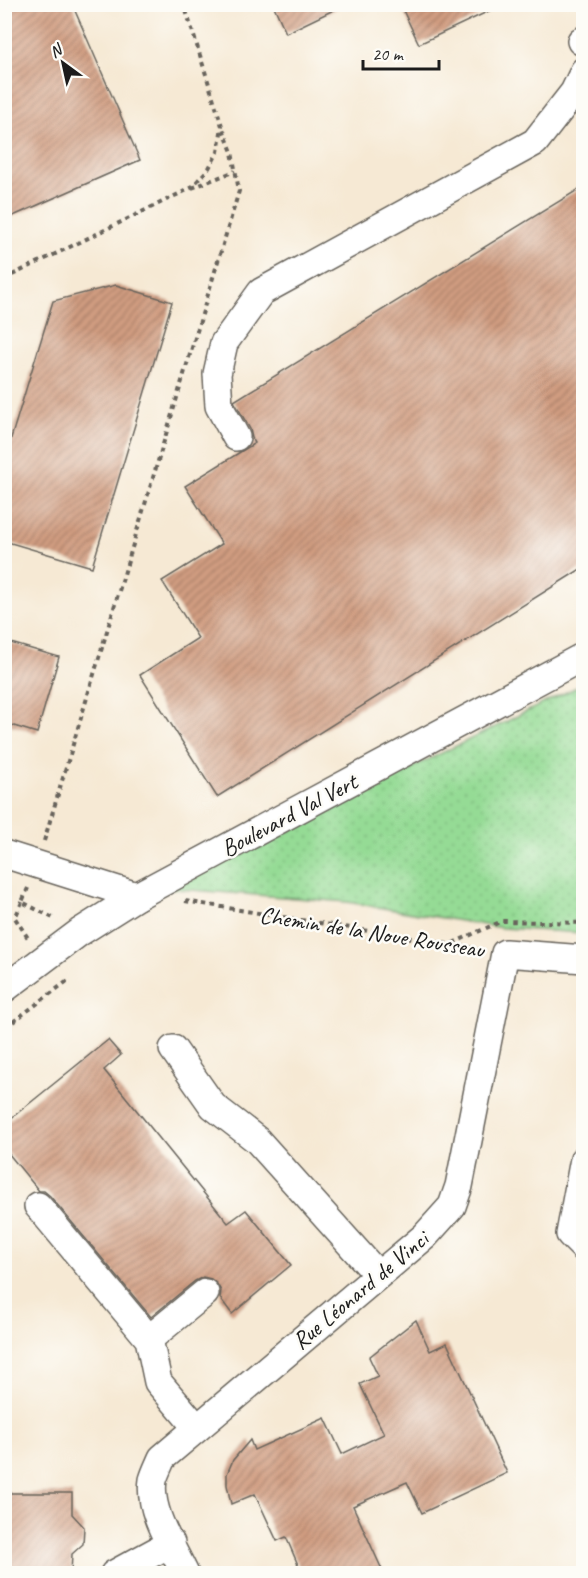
<svg xmlns="http://www.w3.org/2000/svg" width="588" height="1578" font-family="Caveat,sans-serif">
  <style>
    .grass { fill: url(#grass-dots); stroke: #587c58; stroke-width: 1.5 }
    .building { fill: url(#building-hatch) }
    .lines { fill: none; stroke-linecap: round; stroke-linejoin: round }
    .minor-casing { stroke: #68645c; stroke-width: 30 }
    .path { stroke: #68645c; stroke-width: 4; stroke-dasharray: 4.5 4.5; stroke-linecap: butt }
    .minor { stroke: #fff; stroke-width: 27 }
    .labels { text-anchor: middle; dominant-baseline: central; stroke-width: 5; stroke-linejoin: round; paint-order: stroke }
    .street-label { font-size: 24px; fill: #1c1c1c; stroke: #fdfcf7 }
  </style>
  <defs>
    <pattern id="grass-dots" width="8" height="8" patternUnits="userSpaceOnUse" patternTransform="scale(1.5)"><rect width="8" height="8" fill="#95db95"/><path d="M2 2h.1M6 6h.1" fill="none" stroke="#80bb80" stroke-width="1.8" stroke-linecap="round"/></pattern>
    <pattern id="building-hatch" width="6" height="6" patternUnits="userSpaceOnUse" patternTransform="scale(1.5)"><rect width="6" height="6" fill="#d09c80"/><path d="M-1 1l2-2M0 6l6-6M5 7l2-2" fill="none" stroke="#a87e68"/></pattern>
  </defs>
  <rect width="100%" height="100%" fill="#fdfcf7"/>
  <filter id="ink" filterUnits="userSpaceOnUse"><feTurbulence type="fractalNoise" baseFrequency=".0167" numOctaves="2"/><feDisplacementMap in="SourceGraphic" scale="12" xChannelSelector="R" yChannelSelector="G"/><feConvolveMatrix kernelMatrix="1 2 1 2 8 2 1 2 1" color-interpolation-filters="sRGB"/></filter>
  <filter id="wash" filterUnits="userSpaceOnUse"><feTurbulence type="fractalNoise" baseFrequency=".008" numOctaves="4" result="noise"/><feDisplacementMap in="SourceGraphic" scale="24" xChannelSelector="R" yChannelSelector="G"/><feGaussianBlur stdDeviation="1.35" result="paint"/><feColorMatrix in="noise" values="0 0 0 0 0 0 0 0 0 0 0 0 0 0 0 0 0 1.4 0 .05"/><feComposite in="paint" operator="in"/></filter>
  <g filter="url(#wash)">
    <rect width="100%" height="100%" fill="#f6e9d4"/>
    <!-- grass -->
    <path class="grass" d="M 583,684 L 583,933 L 502,928 L 347,902 L 165,888 Z"/>
    <g id="blocks">
      <!-- building -->
      <g class="building">
        <path d="M 4,4 L 72,4 L 140,160 L 4,220 Z"/>
        <path d="M 273,4 L 346,4 L 286,33 Z"/>
        <path d="M 400,4 L 504,4 L 419,44 Z"/>
        <path d="M 584,186 L 584,567 L 217,797 L 140,675 L 198,638 L 162,581 L 222,544 L 185,486 L 255,443 L 252,438 L 250,429 L 234,401 Z"/>
        <path d="M 116,285 L 172,302 L 92,567 L 4,541 L 4,461 L 53,301 Z"/>
        <path d="M 4,641 L 59,657 L 37,733 L 4,723 Z"/>
        <path d="M 108,1040 L 121,1055 L 104,1070 L 228,1223 L 246,1210 L 291,1265 L 232,1314 L 220,1298 L 221,1291 L 217,1284 L 211,1279 L 203,1277 L 195,1281 L 151,1317 L 50,1196 L 44,1191 L 39,1191 L 4,1148 L 4,1124 Z"/>
        <path d="M 416,1320 L 430,1351 L 447,1343 L 507,1473 L 422,1513 L 407,1482 L 353,1506 L 384,1574 L 302,1574 L 286,1537 L 277,1541 L 255,1494 L 231,1504 L 227,1485 L 227,1474 L 233,1460 L 250,1440 L 254,1450 L 325,1418 L 342,1454 L 384,1434 L 360,1384 L 378,1376 L 369,1357 Z"/>
        <path d="M 5,1493 L 72,1493 L 72,1514 L 84,1527 L 83,1544 L 72,1554 L 71,1574 L 4,1573 Z"/>
      </g>
    </g>
  </g>
  <g filter="url(#ink)">
    <use href="#blocks" fill-opacity="0" stroke="#68645c" stroke-width="1.5"/>
    <g class="lines">
      <!-- minor casing -->
      <g class="minor-casing">
        <g id="minor">
          <path d="M 581,41 L 584,40"/>
          <path d="M 236,437 L 219,406 L 217,374 L 224,343 L 261,292 L 535,142 L 574,92 L 584,71"/>
          <path d="M 4,854 L 137,896"/>
          <path d="M 4,989 L 80,932 L 137,896 L 584,656"/>
          <path d="M 173,1049 L 213,1106 L 257,1140 L 378,1275"/>
          <path d="M 584,1159 L 570,1234 L 584,1248"/>
          <path d="M 38,1206 L 149,1339 L 158,1382 L 197,1428"/>
          <path d="M 149,1339 L 205,1293"/>
          <path d="M 114,1574 L 171,1543"/>
          <path d="M 185,1574 C 172,1546 148,1511 153,1480 C 155,1473 159,1465 162,1458 L 425,1236 L 452,1206 L 459,1186 L 505,953 L 584,959"/>
        </g>
      </g>
      <!-- path -->
      <g class="path">
        <path d="M 192,188 L 235,171"/>
        <path d="M 4,279 L 191,188 L 209,168 L 218,152 L 222,126 L 184,4"/>
        <path d="M 44,841 L 239,191 L 232,152 L 222,126"/>
        <path d="M 28,888 L 22,902 L 55,919"/>
        <path d="M 185,901 L 479,949"/>
        <path d="M 22,902 L 15,918 L 28,938"/>
        <path d="M 453,943 L 502,921 L 584,923"/>
        <path d="M 4,1037 L 10,1024 L 66,982 L 62,978"/>
      </g>
      <!-- minor -->
      <use href="#minor" class="minor"/>
    </g>
  </g>
  <g class="labels">
    <!-- street labels -->
    <g class="street-label">
      <text transform="translate(289 815) rotate(-28)">Boulevard Val Vert</text>
      <text transform="translate(372 932) rotate(9)">Chemin de la Noue Rousseau</text>
      <text transform="translate(360 1290) rotate(-40)">Rue Léonard de Vinci</text>
    </g>
  </g>
  <!-- margin -->
  <rect width="588" height="1578" fill="none" stroke="#fdfcf7" stroke-width="24"/>
  <!-- north arrow -->
  <g transform="translate(63 63) rotate(327)" stroke="#fdfcf7" stroke-width="4.5" paint-order="stroke">
  <path d="M0-4.5L10 22L0 15L-10 22Z" fill="#1c1c1c"/>
  <text y="-9" font-size="16" font-weight="bold" text-anchor="middle" fill="#1c1c1c">N</text>
  </g>
  <!-- scale -->
  <path d="M363 60v9h76v-9" fill="none" stroke="#1c1c1c" stroke-width="3"/>
  <text x="372" y="60" font-size="18" fill="#1c1c1c" stroke="#fdfcf7" stroke-width="4.5" paint-order="stroke">20 m</text>
</svg>
